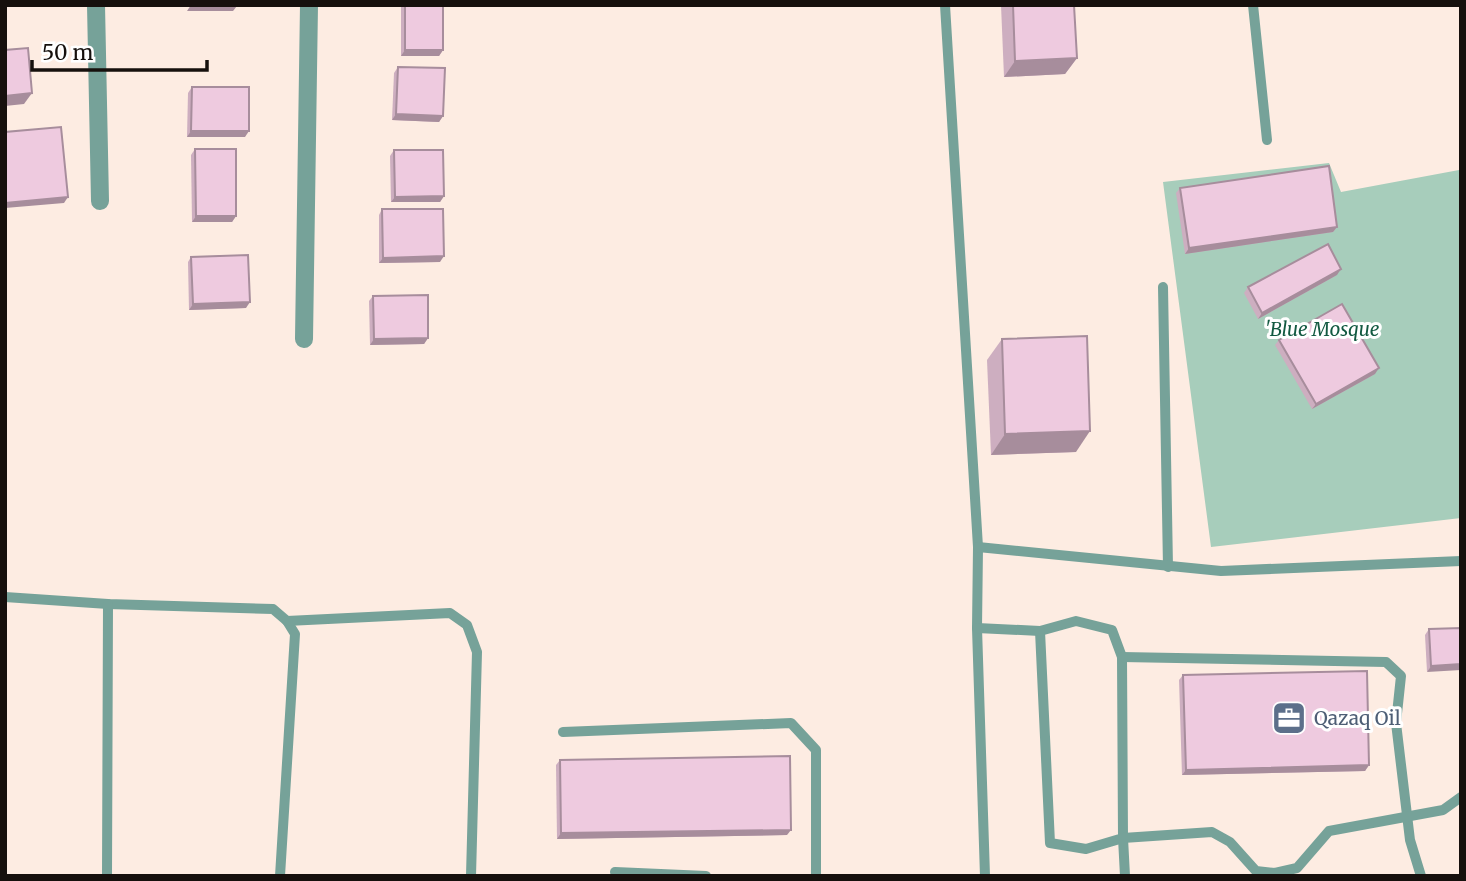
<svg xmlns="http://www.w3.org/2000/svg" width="1466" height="881" font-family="Merriweather,serif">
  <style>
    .green { fill: #a7cdbb }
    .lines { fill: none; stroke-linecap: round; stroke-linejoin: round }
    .lane { stroke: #76a299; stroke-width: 10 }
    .street { stroke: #76a299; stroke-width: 18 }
    .wall { fill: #cdaec0 }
    .shaded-wall { fill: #a78d9c }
    .building { fill: #eecadf; stroke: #a78d9c; stroke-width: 2 }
    .labels { text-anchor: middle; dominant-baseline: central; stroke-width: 6; stroke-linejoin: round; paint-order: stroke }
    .park-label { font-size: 19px; font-style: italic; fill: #125941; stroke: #fff }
    .service-label { font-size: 19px; fill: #4e5e75; stroke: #fff; text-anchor: start }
  </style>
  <rect width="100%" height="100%" fill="#fdece2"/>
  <!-- green -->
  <path class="green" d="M 1329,163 L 1341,192 L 1459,170 L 1461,518 L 1211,547 L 1163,182 Z"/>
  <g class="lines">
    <!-- lane -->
    <g class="lane">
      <path d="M 945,5 L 978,547 L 977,628 L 985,876"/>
      <path d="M 1253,5 L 1267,140"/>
      <path d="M 1163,287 L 1168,567"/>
      <path d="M 978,547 L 1221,571 L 1461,561"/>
      <path d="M 5,597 L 108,604 L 273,609 L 287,621 L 295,634 L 280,876"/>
      <path d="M 287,621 L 450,613 L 467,625 L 477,652 L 471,876"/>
      <path d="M 1076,621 L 1112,630 L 1122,657 L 1123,838 L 1086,849 L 1050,843 L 1040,631 Z"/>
      <path d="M 977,628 L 1040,631"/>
      <path d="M 1122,657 L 1386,662 L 1401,676 L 1396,723 L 1410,840 L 1421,876"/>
      <path d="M 563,732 L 791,723 L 816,750 L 816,876"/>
      <path d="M 615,872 L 706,876"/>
      <path d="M 107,876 L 108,604"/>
      <path d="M 1125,876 L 1123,838 L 1212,832 L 1230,842 L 1256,871 L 1275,873 L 1297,868 L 1329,831 L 1443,810 L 1461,797"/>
    </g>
    <!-- street -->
    <g class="street">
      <path d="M 96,5 L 100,201"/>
      <path d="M 304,339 L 309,5"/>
    </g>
  </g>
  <!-- wall -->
  <g class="wall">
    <path d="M 401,5 L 443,5 L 443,50 L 439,56 L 401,56 Z"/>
    <path d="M 1001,5 L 1074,5 L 1077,58 L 1065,74 L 1004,77 Z"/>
    <path d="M 398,67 L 443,116 L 439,122 L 392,120 L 394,73 Z"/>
    <path d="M 192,87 L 245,137 L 187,137 L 188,93 Z"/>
    <path d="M 195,149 L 236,216 L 232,222 L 192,222 L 191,155 Z"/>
    <path d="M 394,150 L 444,196 L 440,202 L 391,202 L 390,156 Z"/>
    <path d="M 1180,188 L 1337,227 L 1333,232 L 1185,254 L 1176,193 Z"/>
    <path d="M 382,209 L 440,262 L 379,263 L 379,215 Z"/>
    <path d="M 191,257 L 246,308 L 189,310 L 188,262 Z"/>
    <path d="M 1337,275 L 1258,319 L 1244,293 L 1248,287 Z"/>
    <path d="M 373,296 L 428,338 L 424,344 L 370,345 L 369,301 Z"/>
    <path d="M 1002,339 L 1076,452 L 991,455 L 987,360 Z"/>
    <path d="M 1279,340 L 1375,374 L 1312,409 L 1275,345 Z"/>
    <path d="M 1461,628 L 1427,672 L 1425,635 L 1429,629 Z"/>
    <path d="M 1183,675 L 1369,765 L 1365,771 L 1182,775 L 1179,680 Z"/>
    <path d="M 560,760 L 787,835 L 557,839 L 556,765 Z"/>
  </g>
  <!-- shaded-wall -->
  <g class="shaded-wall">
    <path d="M 191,5 L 237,6 L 233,11 L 187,11 Z"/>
    <path d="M 405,50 L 443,50 L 439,56 L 401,56 Z"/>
    <path d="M 1077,58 L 1065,74 L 1004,77 L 1015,61 Z"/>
    <path d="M 32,93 L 24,104 L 5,106 L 5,96 Z"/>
    <path d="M 396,114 L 443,116 L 439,122 L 392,120 Z"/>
    <path d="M 191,131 L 249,131 L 245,137 L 187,137 Z"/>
    <path d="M 444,196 L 440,202 L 391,202 L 395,197 Z"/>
    <path d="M 68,197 L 64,203 L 5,208 L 5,203 Z"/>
    <path d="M 196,216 L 236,216 L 232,222 L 192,222 Z"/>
    <path d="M 1337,227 L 1333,232 L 1185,254 L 1189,248 Z"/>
    <path d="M 444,256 L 440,262 L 379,263 L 383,258 Z"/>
    <path d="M 1341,269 L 1337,275 L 1258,319 L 1262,313 Z"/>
    <path d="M 250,302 L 246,308 L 189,310 L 193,304 Z"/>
    <path d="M 428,338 L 424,344 L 370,345 L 374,339 Z"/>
    <path d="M 1379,368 L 1375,374 L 1312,409 L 1316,404 Z"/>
    <path d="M 1090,431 L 1076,452 L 991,455 L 1005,434 Z"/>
    <path d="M 1461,664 L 1461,670 L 1427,672 L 1431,666 Z"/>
    <path d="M 1369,765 L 1365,771 L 1182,775 L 1186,770 Z"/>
    <path d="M 791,830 L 787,835 L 557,839 L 561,833 Z"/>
  </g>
  <!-- building -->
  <g class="building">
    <rect x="405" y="5" width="38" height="45"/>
    <path d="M 1013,5 L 1074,5 L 1077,58 L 1015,61 Z"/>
    <path d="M 28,48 L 32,93 L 5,96 L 5,50 Z"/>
    <path d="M 398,67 L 445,68 L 443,116 L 396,114 Z"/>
    <path d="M 192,87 L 249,87 L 249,131 L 191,131 Z"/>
    <path d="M 61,127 L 68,197 L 5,203 L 5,132 Z"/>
    <path d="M 195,149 L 236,149 L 236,216 L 196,216 Z"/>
    <path d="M 394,150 L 443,150 L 444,196 L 395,197 Z"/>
    <path d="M 1329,166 L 1337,227 L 1189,248 L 1180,188 Z"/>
    <path d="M 382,209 L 443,209 L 444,256 L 383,258 Z"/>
    <path d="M 1328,244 L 1341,269 L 1262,313 L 1248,287 Z"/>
    <path d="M 248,255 L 250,302 L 193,304 L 191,257 Z"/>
    <path d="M 428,295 L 428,338 L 374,339 L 373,296 Z"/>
    <path d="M 1342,304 L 1379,368 L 1316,404 L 1279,340 Z"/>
    <path d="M 1087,336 L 1090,431 L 1005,434 L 1002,339 Z"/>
    <path d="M 1461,628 L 1461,664 L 1431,666 L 1429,629 Z"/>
    <path d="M 1367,671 L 1369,765 L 1186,770 L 1183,675 Z"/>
    <path d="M 790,756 L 791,830 L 561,833 L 560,760 Z"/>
  </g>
  <!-- icons -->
  <defs>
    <g id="office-square" transform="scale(1.75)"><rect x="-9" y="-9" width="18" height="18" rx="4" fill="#5c6f8a" stroke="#fff"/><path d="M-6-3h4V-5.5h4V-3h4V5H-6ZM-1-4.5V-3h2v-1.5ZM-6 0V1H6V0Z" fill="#fff"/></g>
  </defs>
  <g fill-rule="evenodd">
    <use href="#office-square" x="1289" y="718"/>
  </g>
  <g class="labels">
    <!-- park labels -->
    <g class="park-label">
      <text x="1322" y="329">'Blue Mosque</text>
    </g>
    <!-- service labels -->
    <g class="service-label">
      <text x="1314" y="718">Qazaq Oil</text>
    </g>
  </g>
  <!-- border -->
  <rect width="1466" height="881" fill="none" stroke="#16100d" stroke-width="14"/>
  <!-- scale -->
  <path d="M32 60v10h175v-10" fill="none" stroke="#16100d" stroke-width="3.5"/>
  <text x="42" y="60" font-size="21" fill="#16100d" stroke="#ffffff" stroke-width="5" paint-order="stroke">50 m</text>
</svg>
